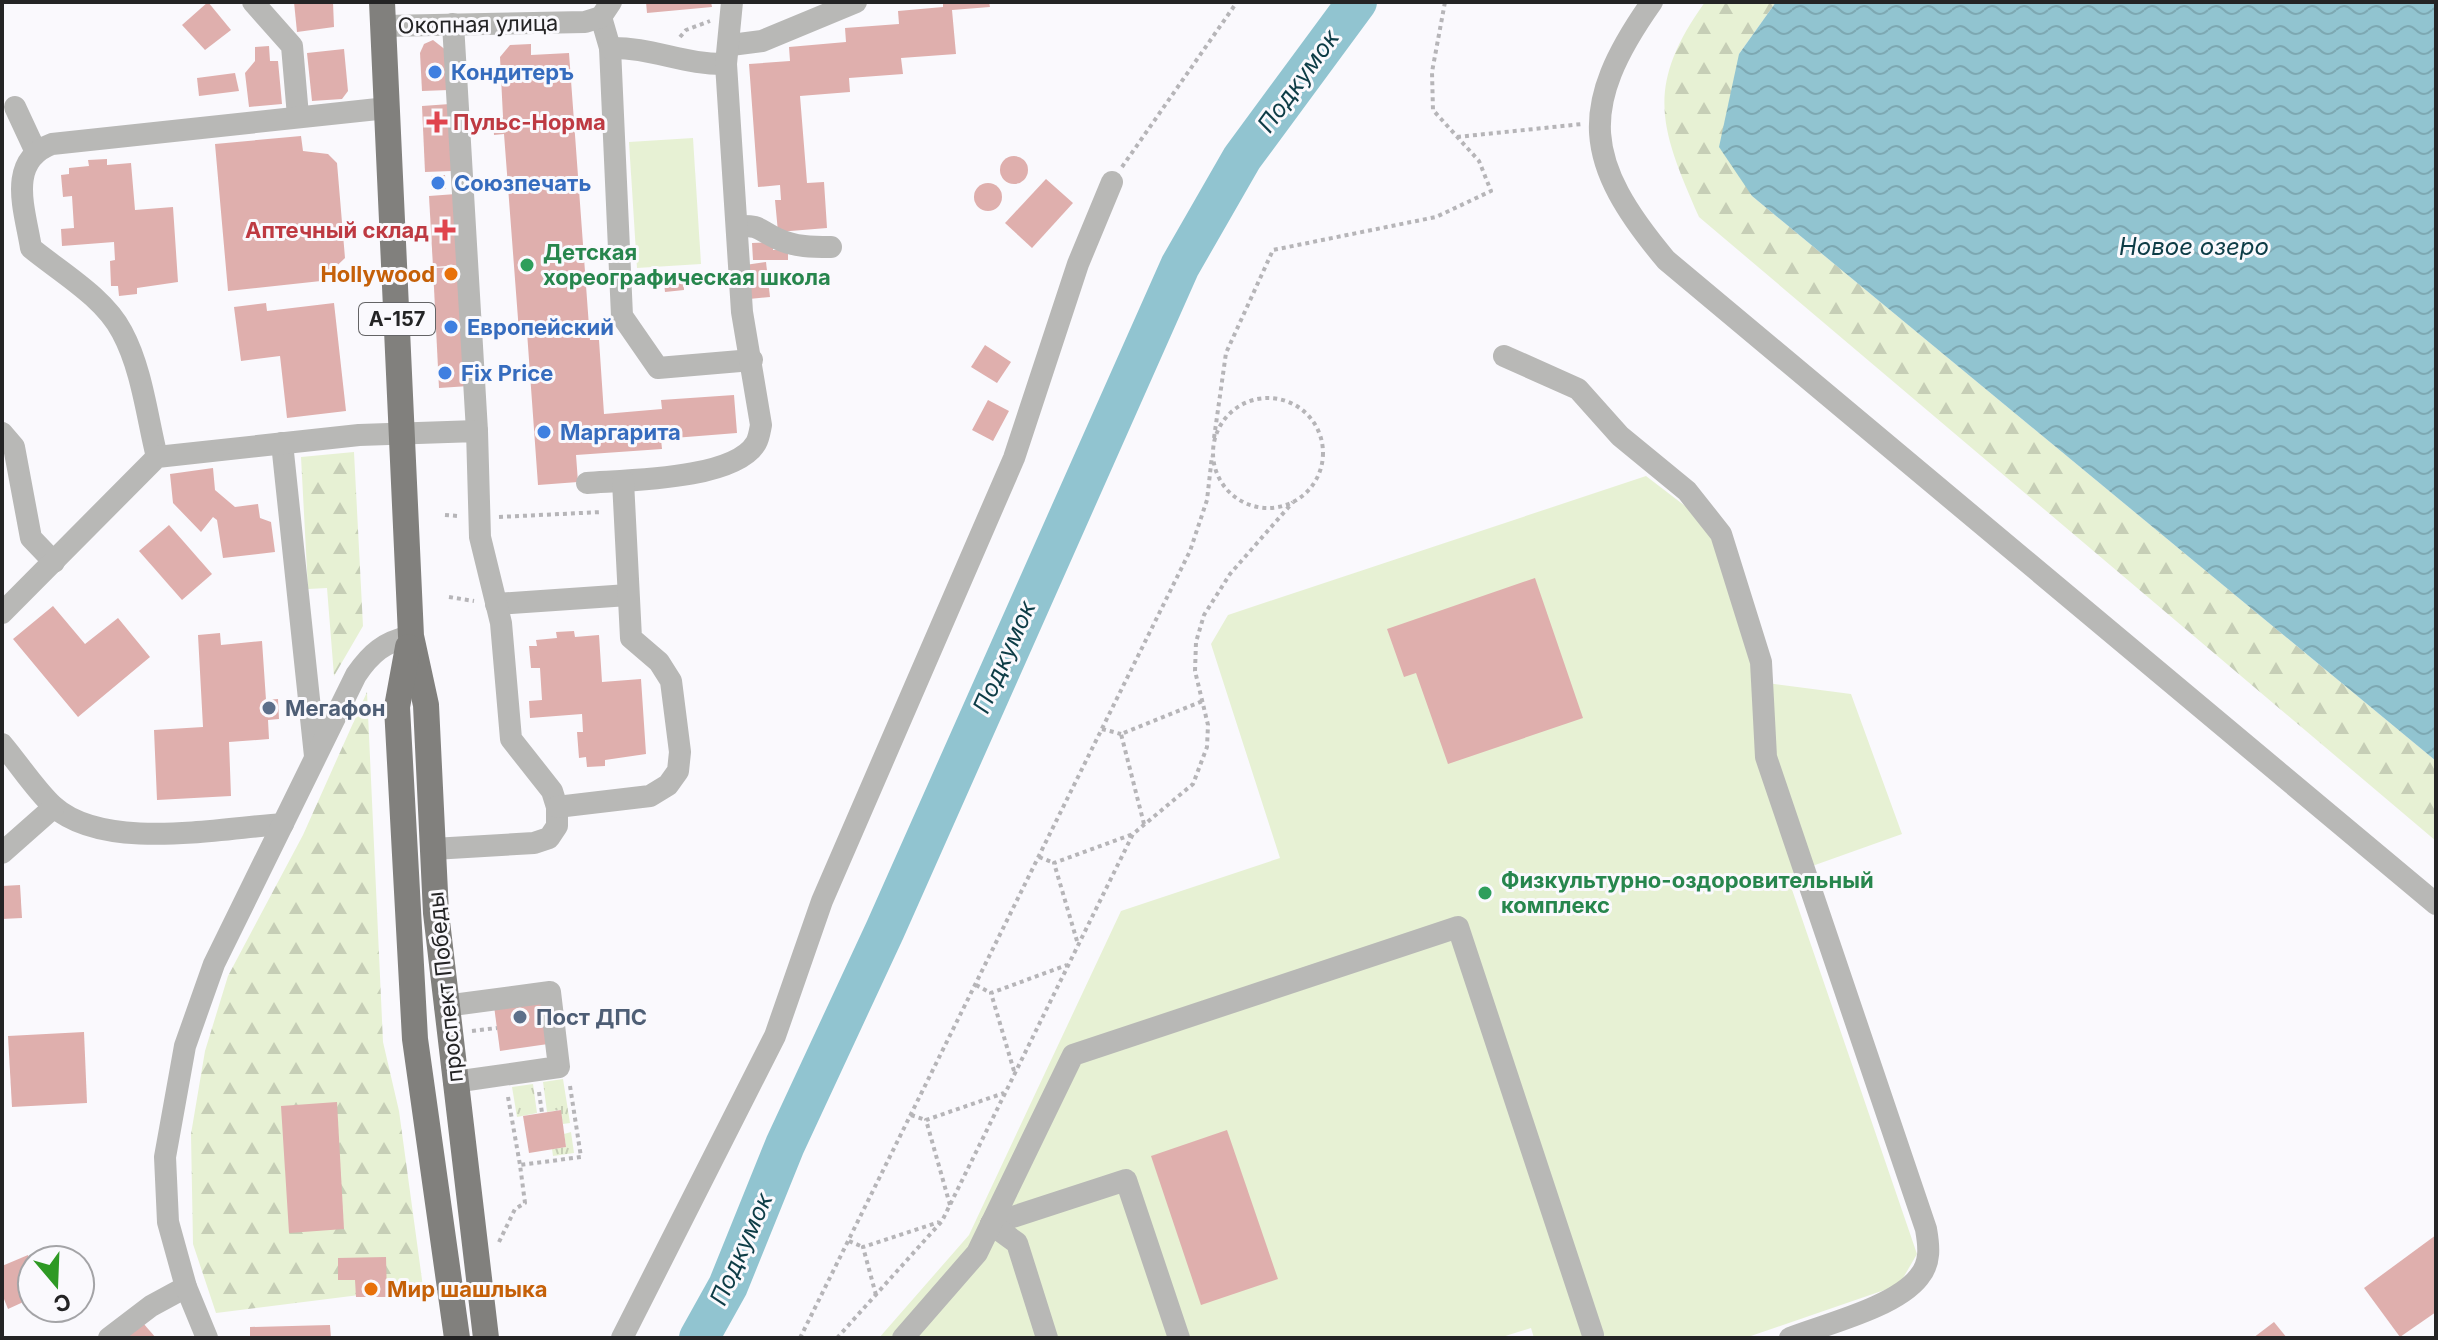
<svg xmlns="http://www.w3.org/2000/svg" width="2438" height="1340" font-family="Inter,sans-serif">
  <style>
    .grass { fill: url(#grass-tufts) }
    .forest { fill: url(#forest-firs) }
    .pitch { fill: #e7f1d4 }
    .water { fill: url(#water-waves) }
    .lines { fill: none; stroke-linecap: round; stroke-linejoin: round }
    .river { stroke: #91c4d0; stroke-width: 40 }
    .building { fill: #dfafad }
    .path { stroke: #b6b5b8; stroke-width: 4; stroke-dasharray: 4 4; stroke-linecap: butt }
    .minor { stroke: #b8b8b6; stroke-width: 22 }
    .major { stroke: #81807d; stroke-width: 26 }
    .shop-dot { fill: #3f7fe0; stroke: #faf9fd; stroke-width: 3 }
    .health-dot { fill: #e0444e; stroke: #faf9fd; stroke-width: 3 }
    .leisure-dot { fill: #2e9e5b; stroke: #faf9fd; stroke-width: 3 }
    .food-dot { fill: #e8710a; stroke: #faf9fd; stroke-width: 3 }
    .service-dot { fill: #5c6f8a; stroke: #faf9fd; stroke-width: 3 }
    .labels { text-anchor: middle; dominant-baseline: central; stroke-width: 6; stroke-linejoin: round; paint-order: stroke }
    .shield { fill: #faf9fd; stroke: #646466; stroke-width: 2 }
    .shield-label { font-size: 20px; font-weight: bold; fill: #242425 }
    .street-label { font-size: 22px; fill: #242425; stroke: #faf9fd }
    .shop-label { font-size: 22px; font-weight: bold; fill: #366cbe; stroke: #faf9fd; text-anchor: start }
    .health-label { font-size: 22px; font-weight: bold; fill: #be3a42; stroke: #faf9fd; text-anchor: start }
    .leisure-label { font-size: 22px; font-weight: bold; fill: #27864d; stroke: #faf9fd; text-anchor: start }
    .food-label { font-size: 22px; font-weight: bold; fill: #c56008; stroke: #faf9fd; text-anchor: end }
    .service-label { font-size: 22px; font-weight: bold; fill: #4e5e75; stroke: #faf9fd; text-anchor: start }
    .water-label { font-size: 24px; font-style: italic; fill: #0d3c46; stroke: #faf9fd }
  </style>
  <defs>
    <pattern id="grass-tufts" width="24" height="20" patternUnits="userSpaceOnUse" patternTransform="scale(2)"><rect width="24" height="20" fill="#e7f1d4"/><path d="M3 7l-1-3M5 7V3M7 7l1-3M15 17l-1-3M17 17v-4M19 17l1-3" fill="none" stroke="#c6ceb6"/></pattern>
    <pattern id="forest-firs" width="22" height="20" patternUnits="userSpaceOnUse" patternTransform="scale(2)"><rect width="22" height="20" fill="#e7f1d4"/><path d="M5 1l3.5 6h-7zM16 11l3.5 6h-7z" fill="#c6ceb6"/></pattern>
    <pattern id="water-waves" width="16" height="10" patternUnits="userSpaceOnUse" patternTransform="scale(2)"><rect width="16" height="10" fill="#91c4d0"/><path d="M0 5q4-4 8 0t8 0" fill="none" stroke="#7da8b2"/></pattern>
  </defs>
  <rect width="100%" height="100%" fill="#faf9fd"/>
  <!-- grass -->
  <g class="grass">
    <path d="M 563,1079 L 570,1123 L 563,1124 L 560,1110 L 547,1112 L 543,1082 Z"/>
    <path d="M 533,1084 L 537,1113 L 517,1117 L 512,1087 Z"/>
    <path d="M 571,1132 L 574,1153 L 553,1156 L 552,1149 L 566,1147 L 564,1134 Z"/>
  </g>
  <!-- forest -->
  <g class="forest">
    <path d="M 1705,2 L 1776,2 L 1739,54 L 1752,196 L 2436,761 L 2436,841 L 1699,217 C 1660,128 1644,87 1705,2 Z"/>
    <path d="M 354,452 L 363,626 L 334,676 L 327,588 L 308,589 L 301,457 Z"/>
    <path d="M 367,692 L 383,1042 L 399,1111 L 423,1287 L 216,1313 L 193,1244 L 191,1134 L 205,1051 L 228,976 L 303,835 Z"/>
  </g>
  <!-- pitch -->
  <g class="pitch">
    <path d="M 693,138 L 701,264 L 637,268 L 629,142 Z"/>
    <path d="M 1646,476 L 1706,522 L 1759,682 L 1851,694 L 1902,834 L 1787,875 L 1917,1254 L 1899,1285 L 1745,1338 L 1534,1338 L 1531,1328 L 1499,1338 L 879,1338 L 969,1235 L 1121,911 L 1280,858 L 1211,644 L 1228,615 Z"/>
  </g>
  <!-- water -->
  <path class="water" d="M 1776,2 L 2436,2 L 2436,761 L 1752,196 L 1719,147 L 1739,54 Z"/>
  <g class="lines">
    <!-- river -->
    <path class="river" d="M 699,1338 L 728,1286 L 785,1145 L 885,930 L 1180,266 L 1242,158 L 1357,2"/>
  </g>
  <!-- building -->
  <g class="building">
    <path d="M 208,2 L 231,30 L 205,50 L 182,25 Z"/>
    <path d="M 294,2 L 333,2 L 334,27 L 297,32 Z"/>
    <path d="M 646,2 L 711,2 L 712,7 L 647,13 Z"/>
    <path d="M 943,2 L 989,2 L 990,7 L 952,10 L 956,54 L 901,58 L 903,74 L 849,78 L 850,92 L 800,96 L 807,183 L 824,182 L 827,228 L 778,232 L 775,200 L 781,200 L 780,185 L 758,187 L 749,64 L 790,61 L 789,47 L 846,42 L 845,28 L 899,24 L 898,11 L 943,7 Z"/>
    <path d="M 433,40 L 447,51 L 449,90 L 422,91 L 420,53 L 424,44 Z"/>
    <path d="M 531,44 L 531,55 L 569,53 L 590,340 L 599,340 L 604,414 L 662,409 L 661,400 L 734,395 L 737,433 L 661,439 L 662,449 L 576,455 L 578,482 L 538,485 L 527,332 L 519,332 L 504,134 L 494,135 L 493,118 L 503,117 L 500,57 L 510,45 Z"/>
    <path d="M 269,46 L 270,61 L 278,61 L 282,104 L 249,107 L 245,73 L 255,61 L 255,47 Z"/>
    <path d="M 344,49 L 348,91 L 342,99 L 312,101 L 307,53 Z"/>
    <path d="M 235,73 L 239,91 L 199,96 L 197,78 Z"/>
    <path d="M 450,104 L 452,171 L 425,172 L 422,106 Z"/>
    <path d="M 301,136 L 303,151 L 328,154 L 337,163 L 345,258 L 321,281 L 228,291 L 215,144 Z"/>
    <circle cx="1014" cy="170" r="14"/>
    <path d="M 107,159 L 107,165 L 131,163 L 135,210 L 173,207 L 178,282 L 137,288 L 137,294 L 119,296 L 118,286 L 111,286 L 110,261 L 115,260 L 114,242 L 62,246 L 61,229 L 74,228 L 72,196 L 63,197 L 61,175 L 69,174 L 69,168 L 89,166 L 88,160 Z"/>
    <path d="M 445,175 L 446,189 L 431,190 L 431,176 Z"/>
    <path d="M 1046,179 L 1073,203 L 1032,248 L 1005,223 Z"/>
    <circle cx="988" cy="197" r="14"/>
    <path d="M 456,194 L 461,265 L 433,267 L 429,196 Z"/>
    <path d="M 773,242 L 773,250 L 788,250 L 788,260 L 753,260 L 752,243 Z"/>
    <path d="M 766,262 L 770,297 L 749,299 L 745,265 Z"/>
    <path d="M 464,267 L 469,386 L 439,388 L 433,268 Z"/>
    <path d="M 683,270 L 684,290 L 665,292 L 663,272 Z"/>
    <path d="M 266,303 L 267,311 L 334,303 L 346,411 L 287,418 L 280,356 L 241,361 L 234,307 Z"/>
    <path d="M 985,345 L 1011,362 L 997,383 L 971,367 Z"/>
    <path d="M 988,400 L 1009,411 L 993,441 L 972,430 Z"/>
    <path d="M 213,468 L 215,490 L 235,507 L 258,504 L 260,518 L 271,522 L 275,552 L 223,558 L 217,520 L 213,517 L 201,532 L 173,503 L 170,474 Z"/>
    <path d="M 169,525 L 212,574 L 182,600 L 139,551 Z"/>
    <path d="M 1535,578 L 1583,718 L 1448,764 L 1416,673 L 1404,677 L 1387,629 Z"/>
    <path d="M 53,606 L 85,644 L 118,618 L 150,657 L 78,717 L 13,639 Z"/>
    <path d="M 574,631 L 575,637 L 599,635 L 602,682 L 641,679 L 646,754 L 605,760 L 605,766 L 587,767 L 586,757 L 579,758 L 577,732 L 583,732 L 582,714 L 530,718 L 529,701 L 542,700 L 540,668 L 531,668 L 529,646 L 537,646 L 536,640 L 557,638 L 556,632 Z"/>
    <path d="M 220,633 L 221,645 L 262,641 L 266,700 L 278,699 L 279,719 L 268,720 L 269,739 L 229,742 L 231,796 L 157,800 L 154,730 L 203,727 L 198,635 Z"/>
    <path d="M 20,885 L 22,918 L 2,919 L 2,886 Z"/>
    <path d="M 542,999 L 548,1044 L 500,1051 L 494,1006 Z"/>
    <path d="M 84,1032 L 87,1103 L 12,1107 L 8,1036 Z"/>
    <path d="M 337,1102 L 344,1229 L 289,1233 L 281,1106 Z"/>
    <path d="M 561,1110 L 566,1147 L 529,1153 L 523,1116 Z"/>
    <path d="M 1227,1130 L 1278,1279 L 1201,1305 L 1151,1156 Z"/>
    <path d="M 2436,1235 L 2436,1312 L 2400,1337 L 2364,1288 Z"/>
    <path d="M 28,1255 L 32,1265 L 32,1298 L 8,1309 L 2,1294 L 2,1266 Z"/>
    <path d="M 386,1257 L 387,1297 L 356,1297 L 355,1280 L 338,1280 L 338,1258 Z"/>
    <path d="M 2274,1322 L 2287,1338 L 2253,1338 Z"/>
    <path d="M 143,1323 L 156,1338 L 126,1338 Z"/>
    <path d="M 330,1325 L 331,1338 L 250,1338 L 250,1327 Z"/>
  </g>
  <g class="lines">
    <!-- path -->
    <g class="path">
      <path d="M 680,37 L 686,30 L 710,21"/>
      <path d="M 1457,137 L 1582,124"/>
      <path d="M 1122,167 L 1237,2"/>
      <circle cx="1268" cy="453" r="55"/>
      <path d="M 1214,438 L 1226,353 L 1273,250 L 1436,217 L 1491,191 L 1479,161 L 1433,110 L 1432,72 L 1445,2"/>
      <path d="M 445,515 L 458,516"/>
      <path d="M 499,517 L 602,512"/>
      <path d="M 449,597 L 474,601"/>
      <path d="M 1102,729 L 1121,734"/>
      <path d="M 1144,824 L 1121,734 L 1203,701"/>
      <path d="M 1039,857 L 1054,863"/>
      <path d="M 1077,941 L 1054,863 L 1133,834"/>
      <path d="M 976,985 L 991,993"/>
      <path d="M 472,1031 L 497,1028"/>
      <path d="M 1014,1071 L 991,993 L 1067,965"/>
      <path d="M 539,1092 L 542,1113"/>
      <path d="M 508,1097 L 520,1165"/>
      <path d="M 911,1115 L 926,1120"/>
      <path d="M 950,1205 L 926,1120 L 1004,1093"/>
      <path d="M 849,1241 L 863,1247"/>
      <path d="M 499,1242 L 515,1209 L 525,1203 L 520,1165 L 581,1157 L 570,1086"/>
      <path d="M 876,1295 L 863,1247 L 939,1222"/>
      <path d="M 800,1338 L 1190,551 L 1207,500 L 1212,456"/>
      <path d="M 837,1338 L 942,1221 L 1133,834 L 1193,784 L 1207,747 L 1208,725 L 1195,671 L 1196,642 L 1204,615 L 1230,574 L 1293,502"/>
    </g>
    <!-- minor -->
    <g class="minor">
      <path d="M 253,2 L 292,46 L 298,116"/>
      <path d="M 1652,2 C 1577,108 1584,162 1666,260 L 2436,904"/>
      <path d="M 601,17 L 610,48 L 622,316 L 658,368 L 752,360"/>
      <path d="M 453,24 L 477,431"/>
      <path d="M 384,26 L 585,22 L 601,17 L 611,2"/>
      <path d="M 731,45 L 762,41 L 856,2"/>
      <path d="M 610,48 C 650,47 686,65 726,64"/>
      <path d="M 15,107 L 35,150"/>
      <path d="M 737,226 C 762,225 758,230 778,239 C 795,247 813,247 831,247"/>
      <path d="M 1504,356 L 1578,389 L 1620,436 L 1687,491 L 1721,534 L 1761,662 L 1766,757 L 1926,1229 C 1929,1246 1931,1263 1919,1277 C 1896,1307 1826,1324 1790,1338"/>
      <path d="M 2,433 L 14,447 L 31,538 L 54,562"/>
      <path d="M 282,443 L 315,756"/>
      <path d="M 157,457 C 147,417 142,369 122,332 C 104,297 60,272 31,248 C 25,210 6,161 52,144 L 387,108"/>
      <path d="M 587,483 C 626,480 734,480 756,443 C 759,438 760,430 761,425 L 742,312 L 726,64 L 732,2"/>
      <path d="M 496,604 L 628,595"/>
      <path d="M 2,613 L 157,457 L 359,435 L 477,431 L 480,537 L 501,623 L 511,739 L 552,791 L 557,807 L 557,826 L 549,838 L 534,843 L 433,849"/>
      <path d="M 2,744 C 19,764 34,788 53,806 C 104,852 220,828 283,824"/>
      <path d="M 557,807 L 650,796 L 668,785 L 678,771 L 680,752 L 671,681 L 659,662 L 631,638 L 623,481"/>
      <path d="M 2,853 L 54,807"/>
      <path d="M 445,1006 L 550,992 L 559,1067 L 454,1082"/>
      <path d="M 991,1224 L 1126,1180 L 1179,1338"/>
      <path d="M 991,1224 L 1017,1243 L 1047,1338"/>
      <path d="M 109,1338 L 151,1306 L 186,1287"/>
      <path d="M 207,1338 L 186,1287 L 168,1222 L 165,1157 L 185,1046 L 214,964 L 356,675 C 371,653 384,642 411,636"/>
      <path d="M 622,1338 L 775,1036 L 822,901 L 1014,458 L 1078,264 L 1112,182"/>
      <path d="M 903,1338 L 977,1253 L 1073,1055 L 1458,927 L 1593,1335"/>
    </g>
    <!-- major -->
    <g class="major">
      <path d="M 382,2 L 411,636 L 426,705 L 436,913 L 486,1338"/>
      <path d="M 408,647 L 397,707 L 415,1039 L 457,1338"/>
    </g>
  </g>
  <!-- markers -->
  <g class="shop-dot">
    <circle cx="435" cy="72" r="8"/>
    <circle cx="438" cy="183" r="8"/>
    <circle cx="451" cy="327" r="8"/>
    <circle cx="445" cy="373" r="8"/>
    <circle cx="544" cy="432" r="8"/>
  </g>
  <g class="health-dot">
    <path d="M433 110h8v8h8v8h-8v8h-8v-8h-8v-8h8z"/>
    <path d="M441 218h8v8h8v8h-8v8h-8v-8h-8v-8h8z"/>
  </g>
  <g class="leisure-dot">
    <circle cx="527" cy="265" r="8"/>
    <circle cx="1485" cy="893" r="8"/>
  </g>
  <g class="food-dot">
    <circle cx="451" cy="274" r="8"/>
    <circle cx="371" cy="1289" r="8"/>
  </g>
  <g class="service-dot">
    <circle cx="269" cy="708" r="8"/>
    <circle cx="520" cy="1017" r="8"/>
  </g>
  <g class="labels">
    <!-- shield labels -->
    <rect class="shield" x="359" y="303" width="76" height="32" rx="6"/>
    <g class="shield-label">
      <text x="397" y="319">А-157</text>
    </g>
    <!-- street labels -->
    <g class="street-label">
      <text transform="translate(478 24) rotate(-1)">Окопная улица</text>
      <text transform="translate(445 987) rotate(-96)">проспект Победы</text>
    </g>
    <!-- shop labels -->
    <g class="shop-label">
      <text x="451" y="72">Кондитеръ</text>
      <text x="454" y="183">Союзпечать</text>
      <text x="467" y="327">Европейский</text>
      <text x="461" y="373">Fix Price</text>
      <text x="560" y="432">Маргарита</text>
    </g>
    <!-- health labels -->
    <g class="health-label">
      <text x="453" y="122">Пульс-Норма</text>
      <text x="429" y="230" text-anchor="end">Аптечный склад</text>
    </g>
    <!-- leisure labels -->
    <g class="leisure-label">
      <text x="543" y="252">Детская<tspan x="543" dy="25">хореографическая школа</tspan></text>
      <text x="1501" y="880">Физкультурно-оздоровительный<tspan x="1501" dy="25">комплекс</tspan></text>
    </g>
    <!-- food labels -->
    <g class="food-label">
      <text x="435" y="274">Hollywood</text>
      <text x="387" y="1289" text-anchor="start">Мир шашлыка</text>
    </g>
    <!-- service labels -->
    <g class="service-label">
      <text x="285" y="708">Мегафон</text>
      <text x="536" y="1017">Пост ДПС</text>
    </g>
    <!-- water labels -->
    <g class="water-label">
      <text transform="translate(1298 81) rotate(-54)">Подкумок</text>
      <text x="2194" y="246">Новое озеро</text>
      <text transform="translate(1004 657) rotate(-66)">Подкумок</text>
      <text transform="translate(741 1249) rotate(-66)">Подкумок</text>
    </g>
  </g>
  <!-- border -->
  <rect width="2438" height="1340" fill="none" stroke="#242425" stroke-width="8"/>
  <!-- north arrow -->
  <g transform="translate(56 1284) rotate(161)"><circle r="38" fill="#faf9fd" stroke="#a4a4a7" stroke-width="2"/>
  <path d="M0-6L14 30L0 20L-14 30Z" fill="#2e9924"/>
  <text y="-12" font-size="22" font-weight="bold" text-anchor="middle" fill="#242425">С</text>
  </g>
</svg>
